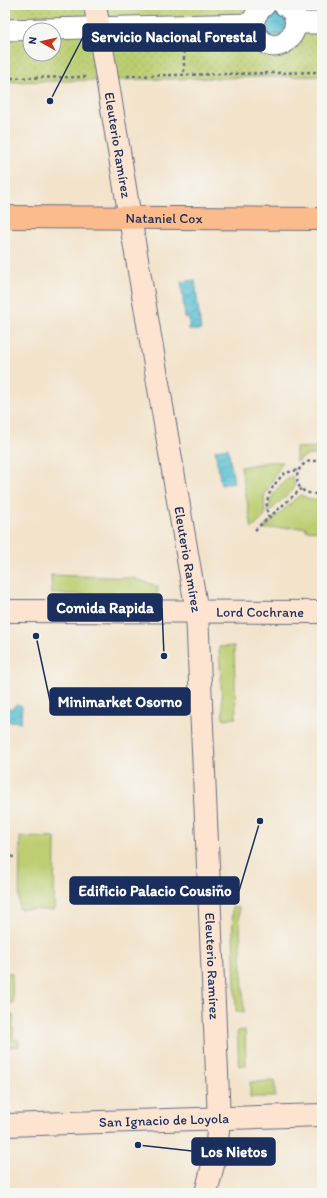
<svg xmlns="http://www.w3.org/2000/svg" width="327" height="1198" font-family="Itim,sans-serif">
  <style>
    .grass { fill: #bcce71; stroke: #6c7e68 }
    .park { fill: url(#park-dots); stroke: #6c7e68; fill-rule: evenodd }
    .water { fill: url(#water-waves); stroke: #377696 }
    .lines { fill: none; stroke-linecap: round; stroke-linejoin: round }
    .street-casing { stroke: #666e84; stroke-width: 23 }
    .secondary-casing { stroke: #666e84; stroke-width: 24 }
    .primary-casing { stroke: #666e84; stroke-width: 24 }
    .path { stroke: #666e84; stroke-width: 2.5; stroke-dasharray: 3 3; stroke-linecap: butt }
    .street { stroke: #fff; stroke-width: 21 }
    .secondary { stroke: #fde4d1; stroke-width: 22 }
    .primary { stroke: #fbbb8d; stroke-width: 22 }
    .labels { text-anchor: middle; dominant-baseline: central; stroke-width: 3.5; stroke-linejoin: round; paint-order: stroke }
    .street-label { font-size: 14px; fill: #1b2f5e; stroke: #f6f6f2 }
    .leader { fill: none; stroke: #1b2f5e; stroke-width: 1.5 }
    .callout-dot { fill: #1b2f5e; stroke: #f6f6f2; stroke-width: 1.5 }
    .callout { fill: #1b2f5e; stroke: #1b2f5e; stroke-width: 1.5 }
    .callout-label { font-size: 15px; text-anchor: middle; font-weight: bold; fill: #fff }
  </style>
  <defs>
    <pattern id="park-dots" width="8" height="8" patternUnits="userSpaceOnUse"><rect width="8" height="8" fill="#bcce71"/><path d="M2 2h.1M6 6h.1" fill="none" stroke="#a1b164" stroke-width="1.8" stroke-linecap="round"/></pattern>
    <pattern id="water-waves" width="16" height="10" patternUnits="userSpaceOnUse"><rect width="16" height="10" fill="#53bdcf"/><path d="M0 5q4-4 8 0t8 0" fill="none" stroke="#449aab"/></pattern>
  </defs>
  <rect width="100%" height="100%" fill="#f6f6f2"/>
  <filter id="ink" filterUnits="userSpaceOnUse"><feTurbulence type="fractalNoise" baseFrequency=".025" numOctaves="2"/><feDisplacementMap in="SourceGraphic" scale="8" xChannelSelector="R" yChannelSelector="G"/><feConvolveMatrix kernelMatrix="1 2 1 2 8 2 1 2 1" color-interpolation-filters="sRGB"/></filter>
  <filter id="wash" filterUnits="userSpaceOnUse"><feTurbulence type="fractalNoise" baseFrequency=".012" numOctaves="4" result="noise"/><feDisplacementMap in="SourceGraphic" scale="16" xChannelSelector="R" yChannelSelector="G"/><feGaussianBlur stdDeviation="0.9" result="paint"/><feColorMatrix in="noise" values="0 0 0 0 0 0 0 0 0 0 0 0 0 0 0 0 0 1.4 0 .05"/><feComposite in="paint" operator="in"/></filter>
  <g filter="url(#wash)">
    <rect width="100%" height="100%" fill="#f2e3ca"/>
    <!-- grass -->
    <g class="grass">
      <path d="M 322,447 L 322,455 L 307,455 L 296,462 L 296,448 Z"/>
      <path d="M 267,462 L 282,462 L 264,496 L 265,516 L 252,529 L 241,467 Z"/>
      <path d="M 292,476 L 295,488 L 268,513 C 270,496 277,485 292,476 Z"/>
      <path d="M 300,495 L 310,499 L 322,500 L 322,531 L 306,530 L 306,527 L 262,529 Z"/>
      <path d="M 51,575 L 133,578 L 157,586 L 158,592 L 154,595 L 52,594 Z"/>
      <path d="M 234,646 L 236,718 L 223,719 L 219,647 Z"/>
      <path d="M 20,837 L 55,838 L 54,910 L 19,909 Z"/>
      <path d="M 232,907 L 239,907 L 244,1012 L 236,1012 Z"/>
      <path d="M 5,973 L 12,973 L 13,1003 L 5,1003 Z"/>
      <path d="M 5,1015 L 13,1015 L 13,1040 L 19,1040 L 19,1046 L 5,1047 Z"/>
      <path d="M 245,1030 L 246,1066 L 239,1066 L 237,1031 Z"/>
      <path d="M 275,1081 L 275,1097 L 250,1097 L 250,1082 Z"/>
    </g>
    <!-- park -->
    <path class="park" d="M 5,5 L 322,5 L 322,76 L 5,82 ZM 30,30 L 54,30 L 54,54 L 30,54 Z"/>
    <!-- water -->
    <g class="water">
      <circle cx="274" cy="24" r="12"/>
      <path d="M 195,280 L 201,330 L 189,330 L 189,318 L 185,318 L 181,282 Z"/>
      <path d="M 228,448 L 234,482 L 221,485 L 215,450 Z"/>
      <path d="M 17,704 L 22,706 L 21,722 L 5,721 L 5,706 L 5,709 L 13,709 L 14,706 Z"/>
    </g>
  </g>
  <g filter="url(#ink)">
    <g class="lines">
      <!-- street casing -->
      <g class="street-casing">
        <g id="street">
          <path d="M 265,5 C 257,11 252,18 254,28 C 255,34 258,38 262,41 C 285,60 311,18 284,5"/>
          <path d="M 296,23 L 322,23"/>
          <path d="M 5,30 L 253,24"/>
        </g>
      </g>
      <!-- secondary casing -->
      <g class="secondary-casing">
        <g id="secondary">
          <path id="s1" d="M 95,5 L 130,218 L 197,612 L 219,1119 L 216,1153 L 206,1193"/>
          <path id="s2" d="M 5,611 L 322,612"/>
          <path id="s3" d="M 5,1125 L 322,1115"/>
        </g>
      </g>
      <!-- primary casing -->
      <g class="primary-casing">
        <g id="primary">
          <path id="s4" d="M 5,217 L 322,219"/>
        </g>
      </g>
      <!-- path -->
      <g class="path">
        <path d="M 184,45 L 184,74"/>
        <path d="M 127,76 L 322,72"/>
        <path d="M 5,78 L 86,77"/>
        <path d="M 322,461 C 316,461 309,460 304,464 C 294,471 295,488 306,492 C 311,494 317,494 322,494"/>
        <path d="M 269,518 C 262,501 272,485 285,473 L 298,470"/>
        <path d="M 255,530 L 301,489"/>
        <path d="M 5,856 L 14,857"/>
      </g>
      <!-- street -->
      <use href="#street" class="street"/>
      <!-- secondary -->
      <use href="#secondary" class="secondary"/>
      <!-- primary -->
      <use href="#primary" class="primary"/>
    </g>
  </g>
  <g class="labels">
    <!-- street labels -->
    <g class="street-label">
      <text stroke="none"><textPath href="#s1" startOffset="142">Eleuterio Ramírez</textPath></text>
      <text stroke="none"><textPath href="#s4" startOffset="159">Nataniel Cox</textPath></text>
      <text stroke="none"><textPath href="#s1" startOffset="562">Eleuterio Ramírez</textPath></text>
      <text stroke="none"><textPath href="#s2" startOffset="255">Lord Cochrane</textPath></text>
      <text stroke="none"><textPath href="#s1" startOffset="970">Eleuterio Ramírez</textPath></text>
      <text stroke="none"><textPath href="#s3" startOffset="159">San Ignacio de Loyola</textPath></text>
    </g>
  </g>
  <!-- callouts -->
  <path class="leader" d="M50 101L83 37M164 656L162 608M36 636L50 701M260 821L239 891M138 1145L192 1151"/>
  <g class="callout-dot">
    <circle cx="50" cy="101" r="4"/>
    <circle cx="164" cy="656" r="4"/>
    <circle cx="36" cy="636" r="4"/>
    <circle cx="260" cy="821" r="4"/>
    <circle cx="138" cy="1145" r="4"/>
  </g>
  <g class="callout">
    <rect x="83" y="24" width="182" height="27" rx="4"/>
    <rect x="48" y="594" width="114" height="27" rx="4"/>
    <rect x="50" y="688" width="140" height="27" rx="4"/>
    <rect x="70" y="877" width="169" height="27" rx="4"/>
    <rect x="192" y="1138" width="83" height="27" rx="4"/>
  </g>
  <g class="callout-label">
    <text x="174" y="42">Servicio Nacional Forestal</text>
    <text x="105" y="613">Comida Rapida</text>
    <text x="120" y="707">Minimarket Osorno</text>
    <text x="155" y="896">Edificio Palacio Cousiño</text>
    <text x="234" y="1157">Los Nietos</text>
  </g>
  <!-- margin -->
  <rect width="327" height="1198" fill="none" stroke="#f6f6f2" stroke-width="20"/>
  <!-- north arrow -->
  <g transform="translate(42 42) rotate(278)"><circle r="19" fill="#f6f6f2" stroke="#9ea6b7"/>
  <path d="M0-3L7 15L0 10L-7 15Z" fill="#c8321e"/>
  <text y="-6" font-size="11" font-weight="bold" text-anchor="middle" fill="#1b2f5e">N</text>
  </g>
</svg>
